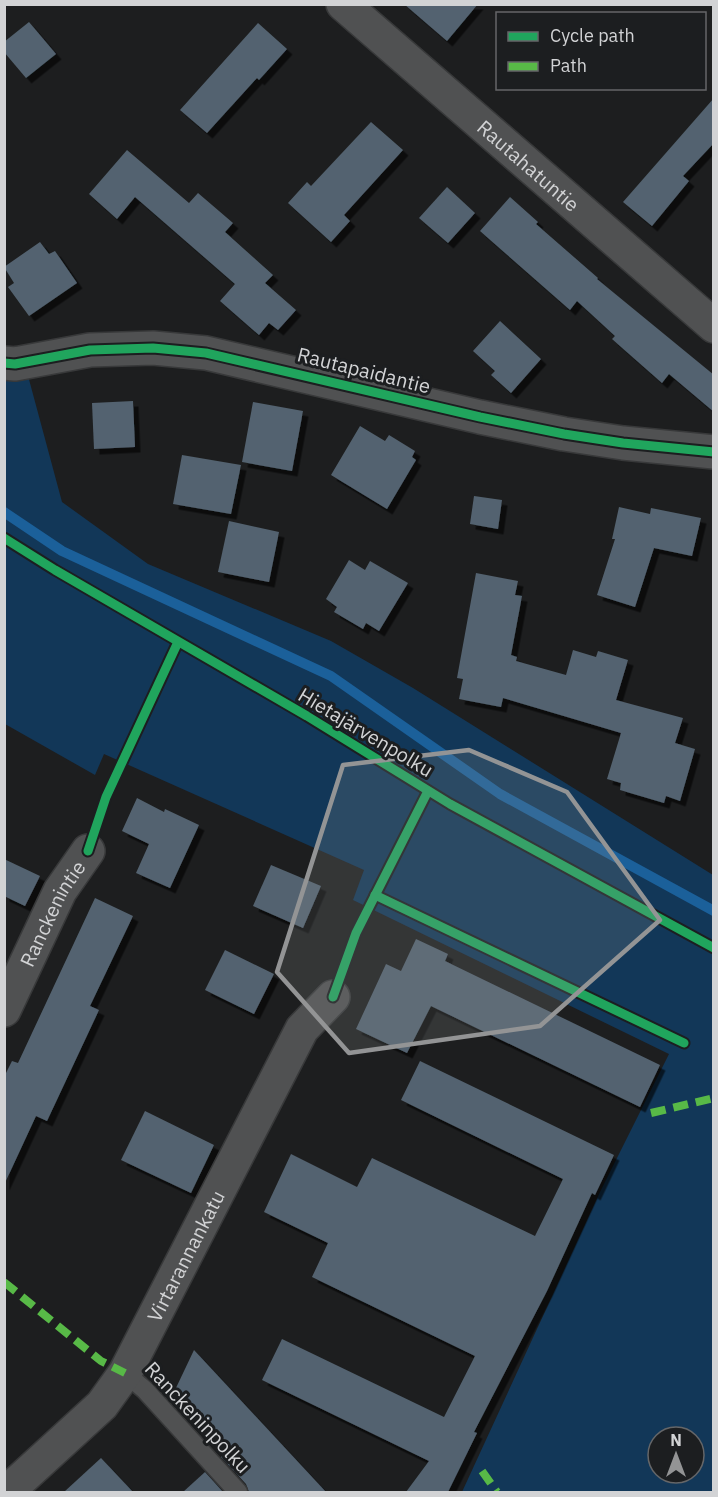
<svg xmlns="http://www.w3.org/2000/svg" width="718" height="1497" font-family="'IBM Plex Sans',sans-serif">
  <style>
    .green { fill: #123758; fill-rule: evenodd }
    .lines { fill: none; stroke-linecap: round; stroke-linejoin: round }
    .stream { stroke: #1b609a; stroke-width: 10 }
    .building { fill: #53626f; filter: url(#shadow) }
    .service-casing { stroke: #38393a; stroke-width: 21 }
    .minor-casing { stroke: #38393a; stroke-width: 36 }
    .service { stroke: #505152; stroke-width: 18 }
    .minor { stroke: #505152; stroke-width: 33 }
    .quiet { stroke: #58b947; stroke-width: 8; stroke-dasharray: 15 8; stroke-linecap: butt }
    .cycleway-casing { stroke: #1c1e20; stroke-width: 13 }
    .cycleway { stroke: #20a55d; stroke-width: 9 }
    .marked { fill: #939495; fill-opacity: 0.2; stroke: #939495; stroke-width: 4.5; stroke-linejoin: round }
    .labels { text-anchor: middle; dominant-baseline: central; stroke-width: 6; stroke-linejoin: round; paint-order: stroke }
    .street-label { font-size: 20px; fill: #d2d3d5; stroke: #1c1e20 }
  </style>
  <defs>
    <filter id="shadow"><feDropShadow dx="5.5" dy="5.5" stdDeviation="0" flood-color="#0009"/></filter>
  </defs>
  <rect width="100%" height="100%" fill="#1d1e1f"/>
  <!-- green -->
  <path class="green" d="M 27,372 L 62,502 L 148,564 L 331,641 L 413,688 L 713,875 L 713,1492 L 462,1492 L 600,1192 L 669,1054 L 353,900 L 364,870 L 104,754 L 95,775 L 5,724 L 5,378 ZM 658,1437 L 694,1437 L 694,1473 L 658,1473 Z"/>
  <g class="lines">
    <!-- stream -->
    <path class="stream" d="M 4,512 L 62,551 L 331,676 L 500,794 L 714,911"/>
  </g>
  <!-- building -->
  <g class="building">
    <path d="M 404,4 L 478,4 L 447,41 Z"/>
    <path d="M 29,22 L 56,54 L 26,78 L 4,52 L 4,42 Z"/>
    <path d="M 258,23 L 287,49 L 259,80 L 257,78 L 207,133 L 180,110 Z"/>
    <path d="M 714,98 L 714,143 L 683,176 L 689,181 L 652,226 L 623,202 Z"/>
    <path d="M 371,122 L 403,150 L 344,215 L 350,221 L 331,242 L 288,203 L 307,182 L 311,186 Z"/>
    <path d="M 127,150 L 189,203 L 198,193 L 233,223 L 225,232 L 273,275 L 265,283 L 296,310 L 278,330 L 269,323 L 259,335 L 220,301 L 235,284 L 135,197 L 117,219 L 89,194 Z"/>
    <path d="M 447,187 L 475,213 L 448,243 L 419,218 Z"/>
    <path d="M 510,197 L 538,222 L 536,224 L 598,278 L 597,279 L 714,375 L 714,412 L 669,374 L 662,383 L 612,339 L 615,336 L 577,301 L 570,310 L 480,231 Z"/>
    <path d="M 40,242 L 49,254 L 55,251 L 77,283 L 29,316 L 8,287 L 14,283 L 4,267 Z"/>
    <path d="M 500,321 L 541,359 L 511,393 L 491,375 L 495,371 L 473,351 Z"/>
    <path d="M 133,401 L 135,447 L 94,449 L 92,403 Z"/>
    <path d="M 253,402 L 303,411 L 292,471 L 242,462 Z"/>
    <path d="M 360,426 L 385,441 L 389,435 L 415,451 L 412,457 L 416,460 L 387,509 L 331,475 Z"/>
    <path d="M 182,455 L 241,465 L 231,514 L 173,504 Z"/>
    <path d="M 474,496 L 502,500 L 498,529 L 470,524 Z"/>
    <path d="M 619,507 L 650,514 L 651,508 L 701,518 L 692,556 L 654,548 L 635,607 L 597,595 L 615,539 L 612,539 Z"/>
    <path d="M 229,521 L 279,532 L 269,582 L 218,572 Z"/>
    <path d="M 349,560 L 365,570 L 370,561 L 408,583 L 379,631 L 366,623 L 363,629 L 334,612 L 337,607 L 326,599 Z"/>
    <path d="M 476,573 L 518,581 L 515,595 L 522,596 L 511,655 L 517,657 L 516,661 L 566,675 L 573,650 L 596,657 L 598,651 L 628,660 L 616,700 L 683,718 L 675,743 L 695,749 L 680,801 L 666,796 L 664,803 L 620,790 L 621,783 L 607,779 L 621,733 L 503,698 L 501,707 L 459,699 L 463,679 L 457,678 Z"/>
    <path d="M 137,798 L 164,812 L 165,809 L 199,825 L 170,888 L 136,873 L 149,844 L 122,831 Z"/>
    <path d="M 4,859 L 40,876 L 25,906 L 4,896 Z"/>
    <path d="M 271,865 L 321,886 L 303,928 L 253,906 Z"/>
    <path d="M 95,898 L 133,916 L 90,1006 L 99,1010 L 47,1121 L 36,1116 L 4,1185 L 4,1077 L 12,1061 L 18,1063 Z"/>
    <path d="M 416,939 L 448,954 L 445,961 L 660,1065 L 640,1107 L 431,1006 L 407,1053 L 356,1029 L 386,964 L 401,971 Z"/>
    <path d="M 225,950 L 274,974 L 254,1014 L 205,990 Z"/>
    <path d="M 420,1061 L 614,1155 L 595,1195 L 592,1193 L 547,1291 L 474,1432 L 477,1433 L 448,1492 L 406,1492 L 429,1461 L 262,1380 L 282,1339 L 444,1417 L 475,1356 L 312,1277 L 328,1243 L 264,1212 L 291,1154 L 357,1187 L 372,1158 L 535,1236 L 563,1179 L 401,1100 Z"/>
    <path d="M 145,1111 L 214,1145 L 191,1193 L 121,1160 Z"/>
    <path d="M 194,1350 L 326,1492 L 249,1492 L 246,1484 L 221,1457 L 225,1454 L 219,1448 L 223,1445 L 175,1390 Z"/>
    <path d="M 101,1458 L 133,1492 L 64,1492 Z"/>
    <path d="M 205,1472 L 223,1492 L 183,1492 Z"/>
  </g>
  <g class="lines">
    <!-- service casing -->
    <g class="service-casing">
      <path id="service" d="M 125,1373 L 145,1390 L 238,1492"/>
    </g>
    <!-- minor casing -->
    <g class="minor-casing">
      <g id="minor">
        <path id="s1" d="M 343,4 L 714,326"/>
        <path d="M 4,363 L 15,364 L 90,350 L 153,348 L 206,353 L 480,417 L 564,434 L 623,443 L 714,452"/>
        <path id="s2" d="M 4,1010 L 60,891 L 88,851"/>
        <path id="s3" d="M 7,1492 L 102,1405 L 125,1373 L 302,1029 L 333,997"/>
      </g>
    </g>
    <!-- service -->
    <use href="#service" class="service"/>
    <!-- minor -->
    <use href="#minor" class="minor"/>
    <!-- quiet -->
    <g class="quiet">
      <path d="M 651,1113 L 714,1098"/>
      <path d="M 4,1282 L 101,1361 L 125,1373"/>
      <path d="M 482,1471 L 497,1492"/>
    </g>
    <!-- cycleway casing -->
    <g class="cycleway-casing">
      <g id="cycleway">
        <path d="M 4,363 L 15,364 L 90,350 L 153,348 L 206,353 L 480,417 L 564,434 L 623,443 L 714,452"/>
        <path d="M 4,538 L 55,570 L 307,716 L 450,804 L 714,948"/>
        <path d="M 88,851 L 106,797 L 178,642"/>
        <path d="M 375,895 L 684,1043"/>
        <path d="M 333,997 L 356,933 L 428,791"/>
      </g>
    </g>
    <!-- cycleway -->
    <use href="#cycleway" class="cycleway"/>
  </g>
  <!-- marked area -->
  <path class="marked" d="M 469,750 L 567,792 L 660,920 L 540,1026 L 349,1053 L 277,972 L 343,765 Z"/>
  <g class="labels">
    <!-- street labels -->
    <g class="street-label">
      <text stroke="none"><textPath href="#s1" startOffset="246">Rautahatuntie</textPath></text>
      <text transform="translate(364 370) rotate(14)">Rautapaidantie</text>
      <text transform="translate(366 732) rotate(31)">Hietajärvenpolku</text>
      <text stroke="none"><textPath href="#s2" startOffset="108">Ranckenintie</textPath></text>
      <text stroke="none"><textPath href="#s3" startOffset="300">Virtarannankatu</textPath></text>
      <text transform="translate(198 1417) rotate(47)">Ranckeninpolku</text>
    </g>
  </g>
  <!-- border -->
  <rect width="718" height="1497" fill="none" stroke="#d2d3d5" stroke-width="12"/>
  <!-- legend -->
  <rect x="496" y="12" width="210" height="78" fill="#1c1e20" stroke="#656668" stroke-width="1.5"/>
  <rect x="508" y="32" width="30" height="9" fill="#20a55d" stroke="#656668" stroke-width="1.5"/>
  <text x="550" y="42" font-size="18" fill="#d2d3d5">Cycle path</text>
  <rect x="508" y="62" width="30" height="9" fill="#58b947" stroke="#656668" stroke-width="1.5"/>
  <text x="550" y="72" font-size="18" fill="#d2d3d5">Path</text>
  <!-- north arrow -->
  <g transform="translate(676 1455)"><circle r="28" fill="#1c1e20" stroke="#656668" stroke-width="1.5"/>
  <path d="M0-4.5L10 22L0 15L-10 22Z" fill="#939495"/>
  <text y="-9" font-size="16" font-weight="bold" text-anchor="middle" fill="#d2d3d5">N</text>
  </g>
</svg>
